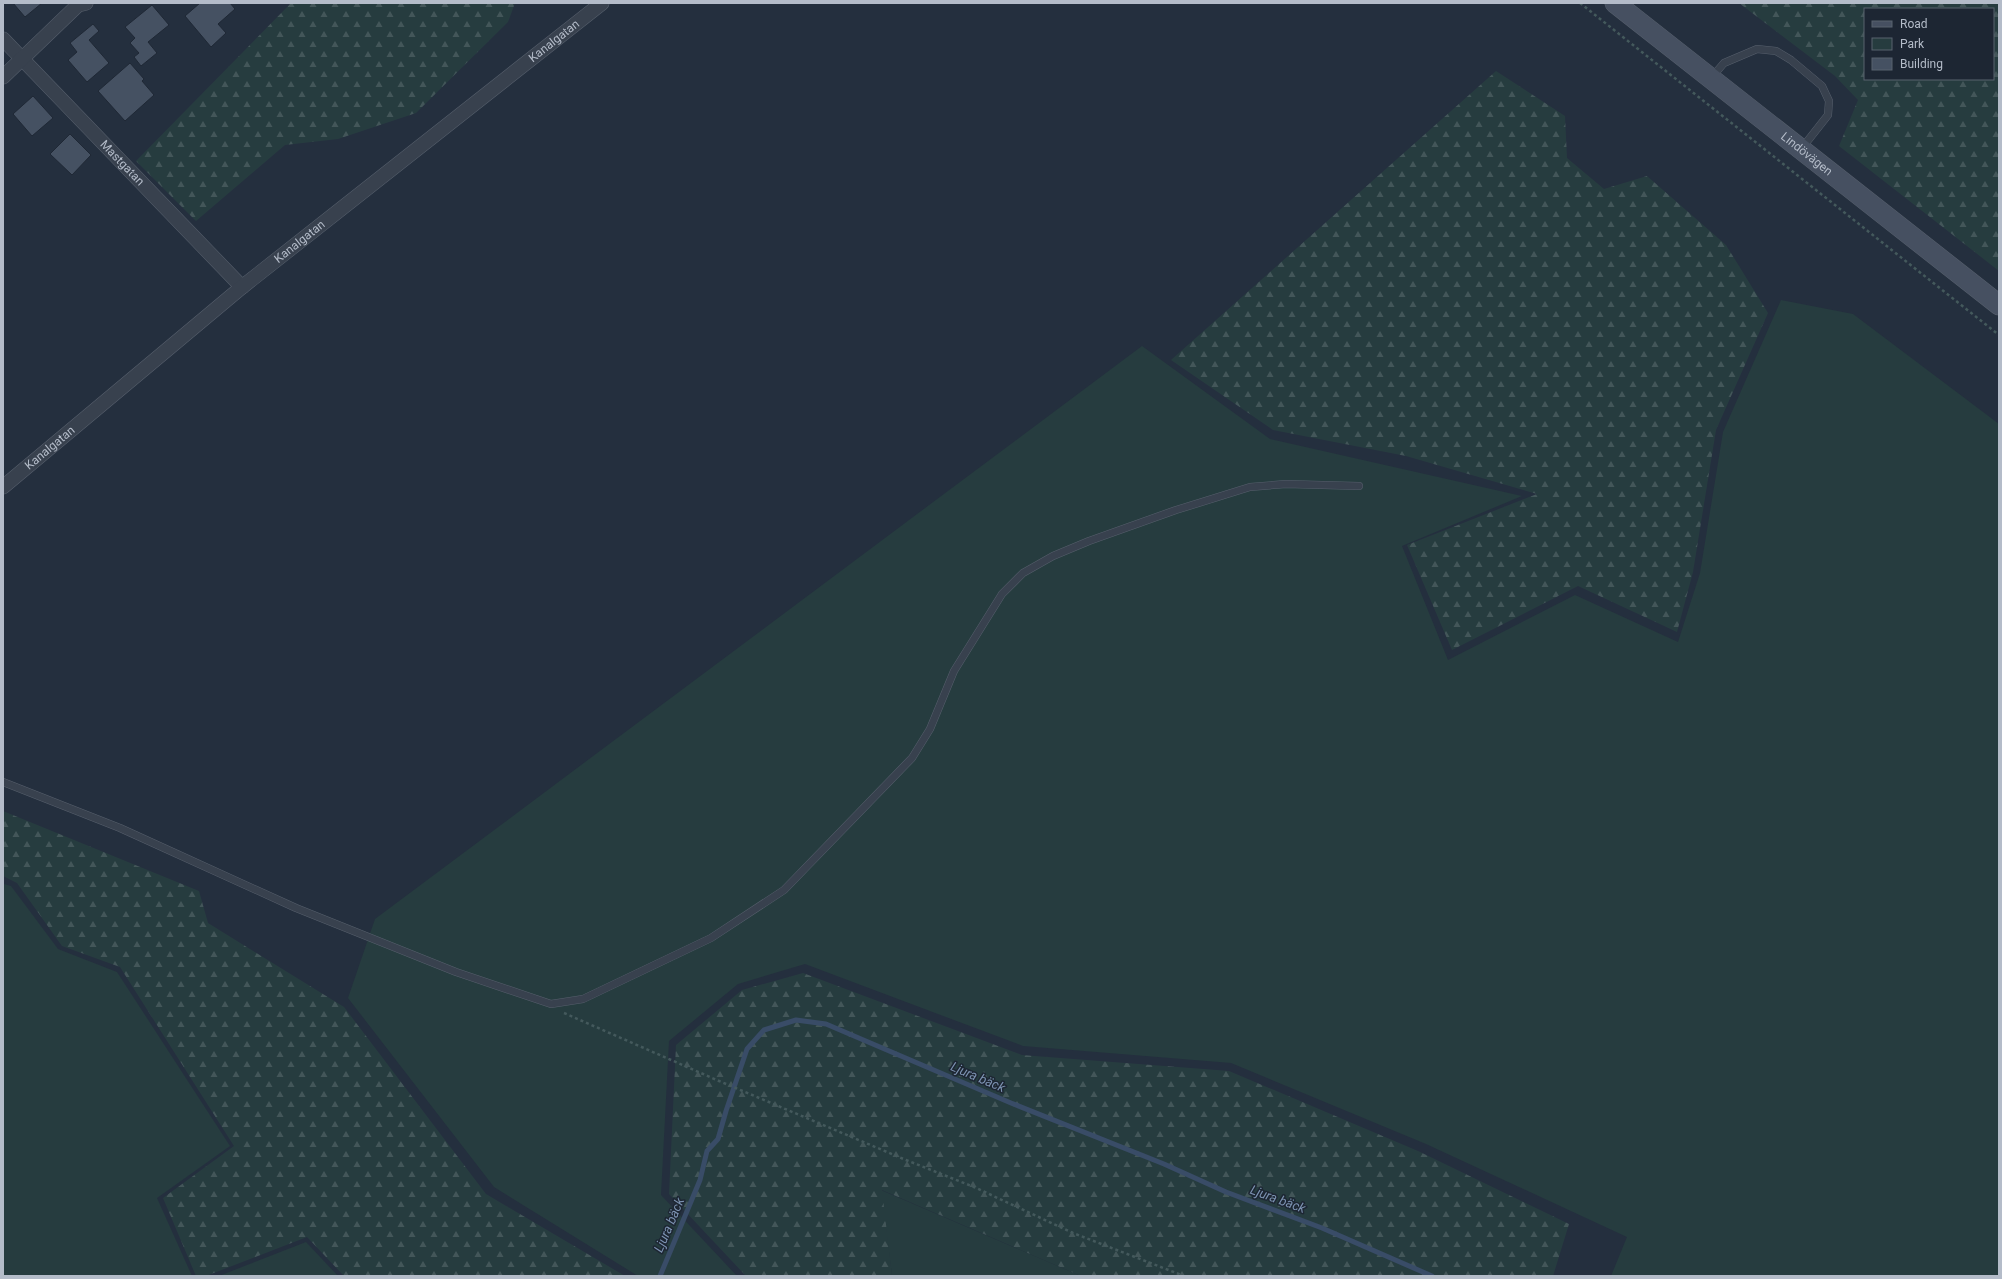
<svg xmlns="http://www.w3.org/2000/svg" width="2002" height="1279" font-family="Roboto,sans-serif">
  <style>
    .green { fill: #263c3f }
    .forest { fill: url(#forest-firs); fill-rule: evenodd }
    .lines { fill: none; stroke-linecap: round; stroke-linejoin: round }
    .stream { stroke: #394c67; stroke-width: 5 }
    .building { fill: #455162; stroke: #1f2835 }
    .service-casing { stroke: #565f6c; stroke-width: 8 }
    .minor-casing { stroke: #565f6c; stroke-width: 15 }
    .secondary-casing { stroke: #565f6c; stroke-width: 21 }
    .path { stroke: #44595c; stroke-width: 2.5; stroke-dasharray: 3 3; stroke-linecap: butt }
    .service { stroke: #38414e; stroke-width: 7 }
    .minor { stroke: #38414e; stroke-width: 14 }
    .secondary { stroke: #465061; stroke-width: 20 }
    .labels { text-anchor: middle; dominant-baseline: central; stroke-width: 3; stroke-linejoin: round; paint-order: stroke }
    .street-label { font-size: 12px; fill: #b4bcc9; stroke: #1d2633 }
    .water-label { font-size: 13px; font-style: italic; fill: #7c92b1; stroke: #1d2633 }
  </style>
  <defs>
    <pattern id="forest-firs" width="22" height="20" patternUnits="userSpaceOnUse"><rect width="22" height="20" fill="#263c3f"/><path d="M5 1l3.5 6h-7zM16 11l3.5 6h-7z" fill="#435659"/></pattern>
  </defs>
  <rect width="100%" height="100%" fill="#242f3e"/>
  <!-- green -->
  <g class="green">
    <path d="M 1781,300 L 1853,314 L 1999,424 L 1999,1276 L 1611,1276 L 1627,1237 L 1426,1144 L 1231,1063 L 1023,1046 L 805,964 L 738,984 L 669,1041 L 661,1195 L 737,1276 L 638,1276 L 494,1187 L 348,998 L 375,919 L 1142,346 L 1270,439 L 1522,496 L 1402,546 L 1448,660 L 1575,595 L 1678,642 L 1700,573 L 1723,432 Z"/>
    <path d="M 4,884 L 11,886 L 58,949 L 117,972 L 230,1146 L 157,1198 L 192,1276 L 3,1276 Z"/>
    <path d="M 881,1190 L 1081,1276 L 892,1276 Z"/>
    <path d="M 306,1242 L 338,1276 L 219,1276 Z"/>
  </g>
  <!-- forest -->
  <g class="forest">
    <path d="M 291,3 L 515,3 L 508,22 L 416,113 L 338,139 L 285,145 L 196,221 L 136,161 Z"/>
    <path d="M 1739,3 L 1999,3 L 1999,271 L 1839,146 L 1858,100 L 1835,76 ZM 1865,9 L 1993,9 L 1993,79 L 1865,79 Z"/>
    <path d="M 1496,71 L 1565,116 L 1567,158 L 1604,189 L 1647,176 L 1726,245 L 1768,313 L 1716,430 L 1693,572 L 1677,632 L 1578,586 L 1452,650 L 1407,545 L 1537,494 L 1406,456 L 1273,430 L 1171,360 Z"/>
    <path d="M 3,811 L 199,891 L 208,923 L 344,1007 L 486,1194 L 625,1276 L 344,1276 L 307,1237 L 206,1276 L 196,1276 L 163,1198 L 234,1146 L 120,967 L 62,946 L 17,883 L 3,876 Z"/>
    <path d="M 803,973 L 1022,1055 L 1229,1071 L 1418,1151 L 1569,1224 L 1553,1276 L 1081,1276 L 882,1190 L 892,1276 L 746,1276 L 669,1194 L 676,1045 L 742,990 Z"/>
  </g>
  <g class="lines">
    <!-- stream -->
    <path class="stream" d="M 660,1276 L 700,1180 L 707,1151 L 718,1139 L 726,1111 L 747,1049 L 764,1030 L 796,1020 L 826,1024 L 1011,1103 L 1164,1164 L 1226,1192 L 1322,1228 L 1432,1276"/>
  </g>
  <!-- building -->
  <g class="building">
    <path d="M 13,3 L 42,3 L 25,17 Z"/>
    <path d="M 200,3 L 230,3 L 235,9 L 218,24 L 226,33 L 211,47 L 185,16 Z"/>
    <path d="M 152,5 L 169,25 L 148,42 L 157,53 L 141,66 L 134,57 L 139,53 L 130,43 L 135,38 L 125,27 Z"/>
    <path d="M 93,24 L 99,31 L 89,40 L 109,63 L 87,82 L 68,60 L 77,52 L 70,43 Z"/>
    <path d="M 130,63 L 144,79 L 142,81 L 154,95 L 125,121 L 98,91 Z"/>
    <path d="M 33,96 L 53,118 L 32,136 L 13,114 Z"/>
    <path d="M 70,134 L 91,155 L 72,175 L 50,154 Z"/>
  </g>
  <g class="lines">
    <!-- service casing -->
    <g class="service-casing">
      <g id="service">
        <path d="M 1712,77 L 1724,63 L 1757,49 L 1776,51 L 1791,60 L 1822,86 L 1829,101 L 1828,115 L 1802,148"/>
        <path d="M 3,782 L 120,828 L 296,908 L 456,972 L 551,1004 L 583,999 L 711,938 L 784,890 L 912,758 L 930,729 L 954,671 L 1002,594 L 1023,573 L 1053,556 L 1089,541 L 1176,510 L 1250,487 L 1286,484 L 1359,486"/>
      </g>
    </g>
    <!-- minor casing -->
    <g class="minor-casing">
      <g id="minor">
        <path id="s1" d="M 3,39 L 242,287"/>
        <path d="M 3,77 L 78,5 L 86,3"/>
        <path id="s2" d="M 3,487 L 242,287 L 602,3"/>
      </g>
    </g>
    <!-- secondary casing -->
    <g class="secondary-casing">
      <g id="secondary">
        <path id="s3" d="M 1615,3 L 1999,305"/>
      </g>
    </g>
    <!-- path -->
    <g class="path">
      <path d="M 1580,3 L 1999,335"/>
      <path d="M 564,1013 L 719,1081 L 906,1160 L 974,1187 L 1073,1233 L 1184,1276"/>
    </g>
    <!-- service -->
    <use href="#service" class="service"/>
    <!-- minor -->
    <use href="#minor" class="minor"/>
    <!-- secondary -->
    <use href="#secondary" class="secondary"/>
  </g>
  <g class="labels">
    <!-- street labels -->
    <g class="street-label">
      <text stroke="none"><textPath href="#s2" startOffset="709">Kanalgatan</textPath></text>
      <text stroke="none"><textPath href="#s3" startOffset="244">Lindövägen</textPath></text>
      <text stroke="none"><textPath href="#s1" startOffset="172">Mastgatan</textPath></text>
      <text stroke="none"><textPath href="#s2" startOffset="385">Kanalgatan</textPath></text>
      <text stroke="none"><textPath href="#s2" startOffset="61">Kanalgatan</textPath></text>
    </g>
    <!-- water labels -->
    <g class="water-label">
      <text transform="translate(978 1077) rotate(23)">Ljura bäck</text>
      <text transform="translate(1278 1199) rotate(20)">Ljura bäck</text>
      <text transform="translate(669 1225) rotate(-67)">Ljura bäck</text>
    </g>
  </g>
  <!-- border -->
  <rect width="2002" height="1279" fill="none" stroke="#b4bcc9" stroke-width="8"/>
  <!-- legend -->
  <rect x="1864" y="8" width="130" height="72" fill="#1d2633" stroke="#59626f"/>
  <rect x="1872" y="21" width="20" height="6" fill="#465061" stroke="#59626f"/>
  <text x="1900" y="28" font-size="12" fill="#b4bcc9">Road</text>
  <rect x="1872" y="38" width="20" height="12" fill="#263c3f" stroke="#59626f"/>
  <text x="1900" y="48" font-size="12" fill="#b4bcc9">Park</text>
  <rect x="1872" y="58" width="20" height="12" fill="#455162" stroke="#59626f"/>
  <text x="1900" y="68" font-size="12" fill="#b4bcc9">Building</text>
</svg>
